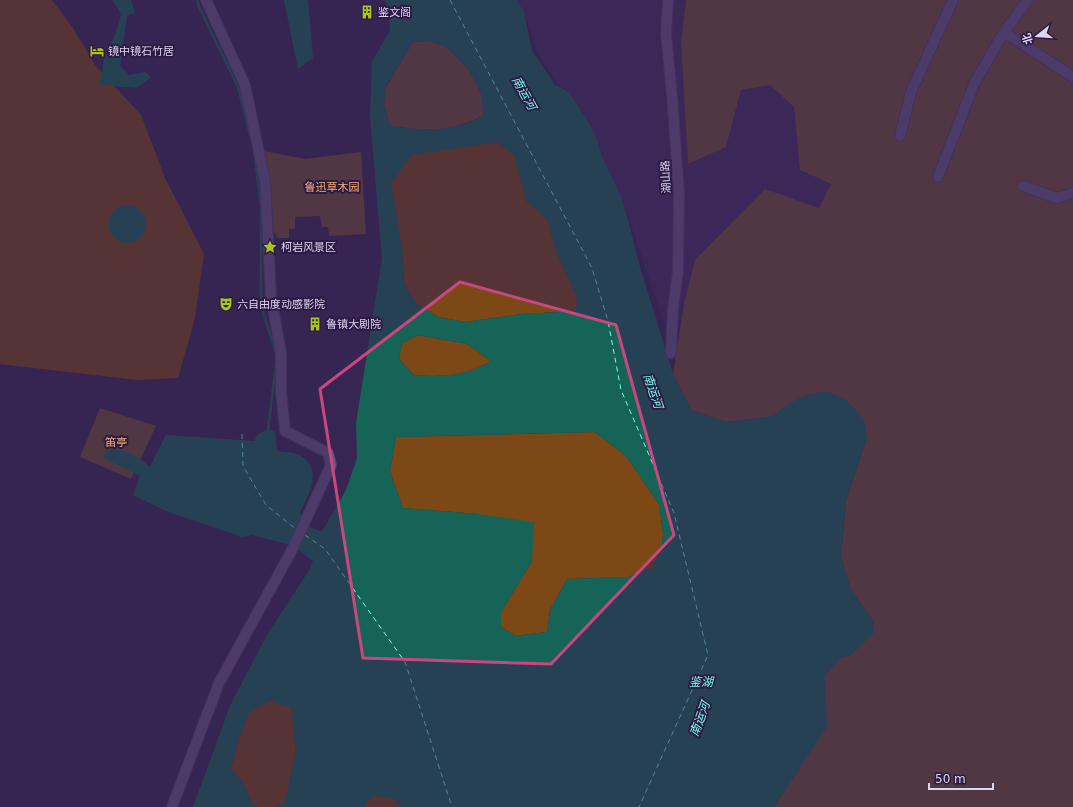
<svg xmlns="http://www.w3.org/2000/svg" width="1073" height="807" font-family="'DejaVu Sans','Noto Sans SC',sans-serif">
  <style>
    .built { fill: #412c5f }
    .green { fill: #704e31 }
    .forest { fill: #7c4816 }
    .water { fill: #166458; fill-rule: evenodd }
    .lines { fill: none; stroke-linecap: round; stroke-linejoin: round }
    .stream { stroke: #166458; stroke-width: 2.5 }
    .ferry { stroke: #77fde5; stroke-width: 1; stroke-dasharray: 5 4; stroke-linecap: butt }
    .minor-casing { stroke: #504066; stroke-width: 12 }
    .minor { stroke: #675686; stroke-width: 10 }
    .marked { fill: none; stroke: #c94780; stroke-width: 3; stroke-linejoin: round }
    .labels { text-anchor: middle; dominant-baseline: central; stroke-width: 4; stroke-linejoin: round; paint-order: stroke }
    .poi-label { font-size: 11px; fill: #ddd4f0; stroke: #2d1b46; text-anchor: start }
    .street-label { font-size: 11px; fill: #ddd4f0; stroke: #2d1b46 }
    .park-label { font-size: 11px; fill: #fdaf6c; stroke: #2d1b46 }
    .water-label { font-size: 12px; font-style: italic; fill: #77fde5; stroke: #2d1b46 }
  </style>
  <rect width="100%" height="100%" fill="#372552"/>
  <!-- built -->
  <path class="built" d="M 516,0 L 686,0 L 681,43 L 688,164 L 726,147 L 741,90 L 770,85 L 794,107 L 800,170 L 831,184 L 820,208 L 690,318 L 664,322 L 623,201 L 602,156 L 594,131 L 569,92 L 557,84 L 536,48 L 524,11 Z"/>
  <!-- green -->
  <g class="green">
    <path d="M 686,0 L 1073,0 L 1073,807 L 774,807 L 826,727 L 825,675 L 842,657 L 851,655 L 874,622 L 850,588 L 841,556 L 846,501 L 867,438 L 773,416 L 726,422 L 691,410 L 673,374 L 684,304 L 695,260 L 765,189 L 819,208 L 831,184 L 800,170 L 794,107 L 770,85 L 741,90 L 726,147 L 688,164 L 681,43 Z"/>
    <path d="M 430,41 L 448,48 L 470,71 L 482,95 L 484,115 C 451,133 425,131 390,126 L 384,104 L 386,87 L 413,42 Z"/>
    <path d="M 264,151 L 305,159 L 361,152 L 366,234 L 329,236 L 328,227 L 322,227 L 320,216 L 295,217 L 295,229 L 289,229 L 289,238 L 278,238 L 272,230 L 269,178 Z"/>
    <path d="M 100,408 L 156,426 L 131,479 L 80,457 Z"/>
  </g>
  <!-- forest -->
  <g class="forest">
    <path d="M 0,0 L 52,0 L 73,28 L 95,65 L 141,115 L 165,178 L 204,254 L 195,318 L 178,378 L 137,380 L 0,364 Z"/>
    <path d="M 497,142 L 514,155 L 527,202 L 547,219 L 557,254 L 577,296 L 576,311 L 522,314 L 465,322 L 438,317 L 416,303 L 404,283 L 402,248 L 391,183 L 412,154 Z"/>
    <path d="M 418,335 L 467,344 L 491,361 C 469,375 440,378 414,375 L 399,359 L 402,343 Z"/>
    <path d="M 595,432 L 626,456 L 659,504 L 663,533 L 662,549 L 652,568 L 628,577 L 567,579 L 550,610 L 547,632 L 516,636 L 501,627 L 501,612 L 532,561 L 478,514 L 403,508 L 390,472 L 396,437 Z"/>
    <path d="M 269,701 L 291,706 L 296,751 L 285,803 L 276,807 L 258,807 L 253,804 L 242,781 L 231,769 L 239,738 L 249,712 Z"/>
    <path d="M 373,795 L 394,799 L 401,807 L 363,807 Z"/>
  </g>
  <!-- water -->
  <g class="water">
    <path d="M 113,0 L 131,0 L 135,13 L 127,16 L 120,66 L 129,75 L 145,72 L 151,77 L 137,88 L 99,85 L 104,60 L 116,32 L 121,14 Z"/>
    <path d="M 284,0 L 308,0 L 313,58 L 298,69 Z"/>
    <path d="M 385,0 L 516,0 L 524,11 L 532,51 L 555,85 L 569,92 L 594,131 L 602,156 L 623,201 L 640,267 L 673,374 L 691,410 L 726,422 L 773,416 L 788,404 L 806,395 L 827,391 L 846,400 L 864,419 L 867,438 L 846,501 L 841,556 L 850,588 L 874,622 L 873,634 L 851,655 L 842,657 L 825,675 L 827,727 L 774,807 L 401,807 L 394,799 L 373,796 L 363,807 L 276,807 L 285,803 L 296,751 L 291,707 L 269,701 L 249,712 L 239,738 L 231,768 L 242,781 L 253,804 L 258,807 L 193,807 L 230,706 L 268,633 L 310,569 L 313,561 L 294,546 L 252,535 L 242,537 L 166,511 L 133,495 L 140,476 L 104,458 L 106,449 C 128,449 134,454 150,467 L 166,435 L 254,441 L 258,434 L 268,429 L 275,432 L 277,451 C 284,452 296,452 301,456 C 323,470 309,495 300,512 L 305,525 L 322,532 L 346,490 L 357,458 L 356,423 L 382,258 L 370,116 L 372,62 L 390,30 L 388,8 ZM 430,41 L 448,48 L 470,71 L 482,95 L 483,116 C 451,133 425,131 390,126 L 384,104 L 386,86 L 413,42 ZM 497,142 L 514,155 L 527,202 L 547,219 L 557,254 L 577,296 L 576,311 L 522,314 L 465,322 L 438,317 L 416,303 L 404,283 L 402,248 L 391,183 L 412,155 ZM 418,335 L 467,344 L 491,361 C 469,375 439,378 414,375 L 399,359 L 402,343 ZM 595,432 L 626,456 L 659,504 L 663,533 L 662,549 L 652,568 L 628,577 L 567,579 L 550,610 L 547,632 L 516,636 L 501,627 L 501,612 L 532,561 L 534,522 L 478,514 L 403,508 L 390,472 L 396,437 Z"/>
    <circle cx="127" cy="224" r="19"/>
  </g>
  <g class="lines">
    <!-- stream -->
    <g class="stream">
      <path d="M 197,0 L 200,9 L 238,87 L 250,135"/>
      <path d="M 255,157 L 261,208 L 261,306 L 277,356 L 268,429"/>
    </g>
    <!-- ferry -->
    <g class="ferry">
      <path d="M 450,0 L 592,268 L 608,321 L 621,390 L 674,513 L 708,655 L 639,807"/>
      <path d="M 242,434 L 243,466 L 266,505 L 297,530"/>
      <path d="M 305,535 L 325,549 L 405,662 L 452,807"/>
    </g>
    <!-- minor casing -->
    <g class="minor-casing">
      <g id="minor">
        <path d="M 668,0 L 666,34 L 672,95 L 679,193 L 678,271 L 673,308 L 671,353"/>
        <path d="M 1004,32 L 1073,77"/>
        <path d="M 900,136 L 911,92 L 953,0"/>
        <path d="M 938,177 L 974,84 L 1004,32 L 1028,0"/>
        <path d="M 1023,186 L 1057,198 L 1073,193"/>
        <path d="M 172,807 L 219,683 L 292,550 L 331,465 L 328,453 L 285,431 L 281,391 L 281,353 L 271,297 L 265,181 L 245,85 L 206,0"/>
      </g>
    </g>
    <!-- minor -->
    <use href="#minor" class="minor"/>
  </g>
  <!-- marked area -->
  <path d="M0 0H1073V807H0ZM 460,282 L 616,325 L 674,535 L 551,664 L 363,658 L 320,389 Z" fill="#372552" fill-opacity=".55" fill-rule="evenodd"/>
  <path class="marked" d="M 460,282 L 616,325 L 674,535 L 551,664 L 363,658 L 320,389 Z"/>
  <!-- icons -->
  <defs>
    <g id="building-bare" transform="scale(1.08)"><path d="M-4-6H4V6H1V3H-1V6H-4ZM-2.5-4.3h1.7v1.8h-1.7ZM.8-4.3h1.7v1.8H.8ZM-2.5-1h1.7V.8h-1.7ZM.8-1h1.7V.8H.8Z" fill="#a9c71a" stroke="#2d1b46" stroke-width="2.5" paint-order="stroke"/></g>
    <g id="hotel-bare" transform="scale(1.08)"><path d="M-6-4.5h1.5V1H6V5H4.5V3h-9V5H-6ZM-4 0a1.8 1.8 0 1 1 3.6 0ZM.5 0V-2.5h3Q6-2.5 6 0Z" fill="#a9c71a" stroke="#2d1b46" stroke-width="2.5" paint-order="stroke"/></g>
    <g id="sight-bare" transform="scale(1.08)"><path d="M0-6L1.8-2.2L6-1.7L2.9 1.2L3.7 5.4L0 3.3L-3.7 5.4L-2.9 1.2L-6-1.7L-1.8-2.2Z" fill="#a9c71a" stroke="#2d1b46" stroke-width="2.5" paint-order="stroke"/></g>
    <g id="theatre-bare" transform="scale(1.08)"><path d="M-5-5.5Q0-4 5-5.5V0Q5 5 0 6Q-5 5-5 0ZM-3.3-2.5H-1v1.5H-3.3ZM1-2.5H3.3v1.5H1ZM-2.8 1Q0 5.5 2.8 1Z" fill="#a9c71a" stroke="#2d1b46" stroke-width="2.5" paint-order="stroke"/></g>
  </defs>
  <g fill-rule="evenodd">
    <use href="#building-bare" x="367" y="12"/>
    <use href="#hotel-bare" x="97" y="51"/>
    <use href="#sight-bare" x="270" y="247"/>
    <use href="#theatre-bare" x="226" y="304"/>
    <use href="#building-bare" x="315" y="324"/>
  </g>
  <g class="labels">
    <!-- poi labels -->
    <g class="poi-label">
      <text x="378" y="12">鉴文阁</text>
      <text x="108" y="51">镜中镜石竹居</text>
      <text x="281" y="247">柯岩风景区</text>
      <text x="237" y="304">六自由度动感影院</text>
      <text x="326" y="324">鲁镇大剧院</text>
    </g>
    <!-- street labels -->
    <g class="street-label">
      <text transform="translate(666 177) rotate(-93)">湖山路</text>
    </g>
    <!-- park labels -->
    <g class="park-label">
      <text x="332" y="187">鲁迅草木园</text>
      <text x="116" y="442">笛亭</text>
    </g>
    <!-- water labels -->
    <g class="water-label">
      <text transform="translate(524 93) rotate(61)">南运河</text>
      <text transform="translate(653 391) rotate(71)">南运河</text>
      <text x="701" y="682">鉴湖</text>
      <text transform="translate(700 719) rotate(-70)">南运河</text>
    </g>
  </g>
  <!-- north arrow -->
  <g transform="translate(1037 36) rotate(253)" stroke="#2d1b46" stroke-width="3" paint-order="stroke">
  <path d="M0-3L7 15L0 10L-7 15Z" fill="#ddd4f0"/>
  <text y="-6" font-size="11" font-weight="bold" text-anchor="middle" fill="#ddd4f0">北</text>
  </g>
  <!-- scale -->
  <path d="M929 783v6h64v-6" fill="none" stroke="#ddd4f0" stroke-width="2"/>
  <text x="935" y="783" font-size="12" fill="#ddd4f0" stroke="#2d1b46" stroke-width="3" paint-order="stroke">50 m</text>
</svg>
